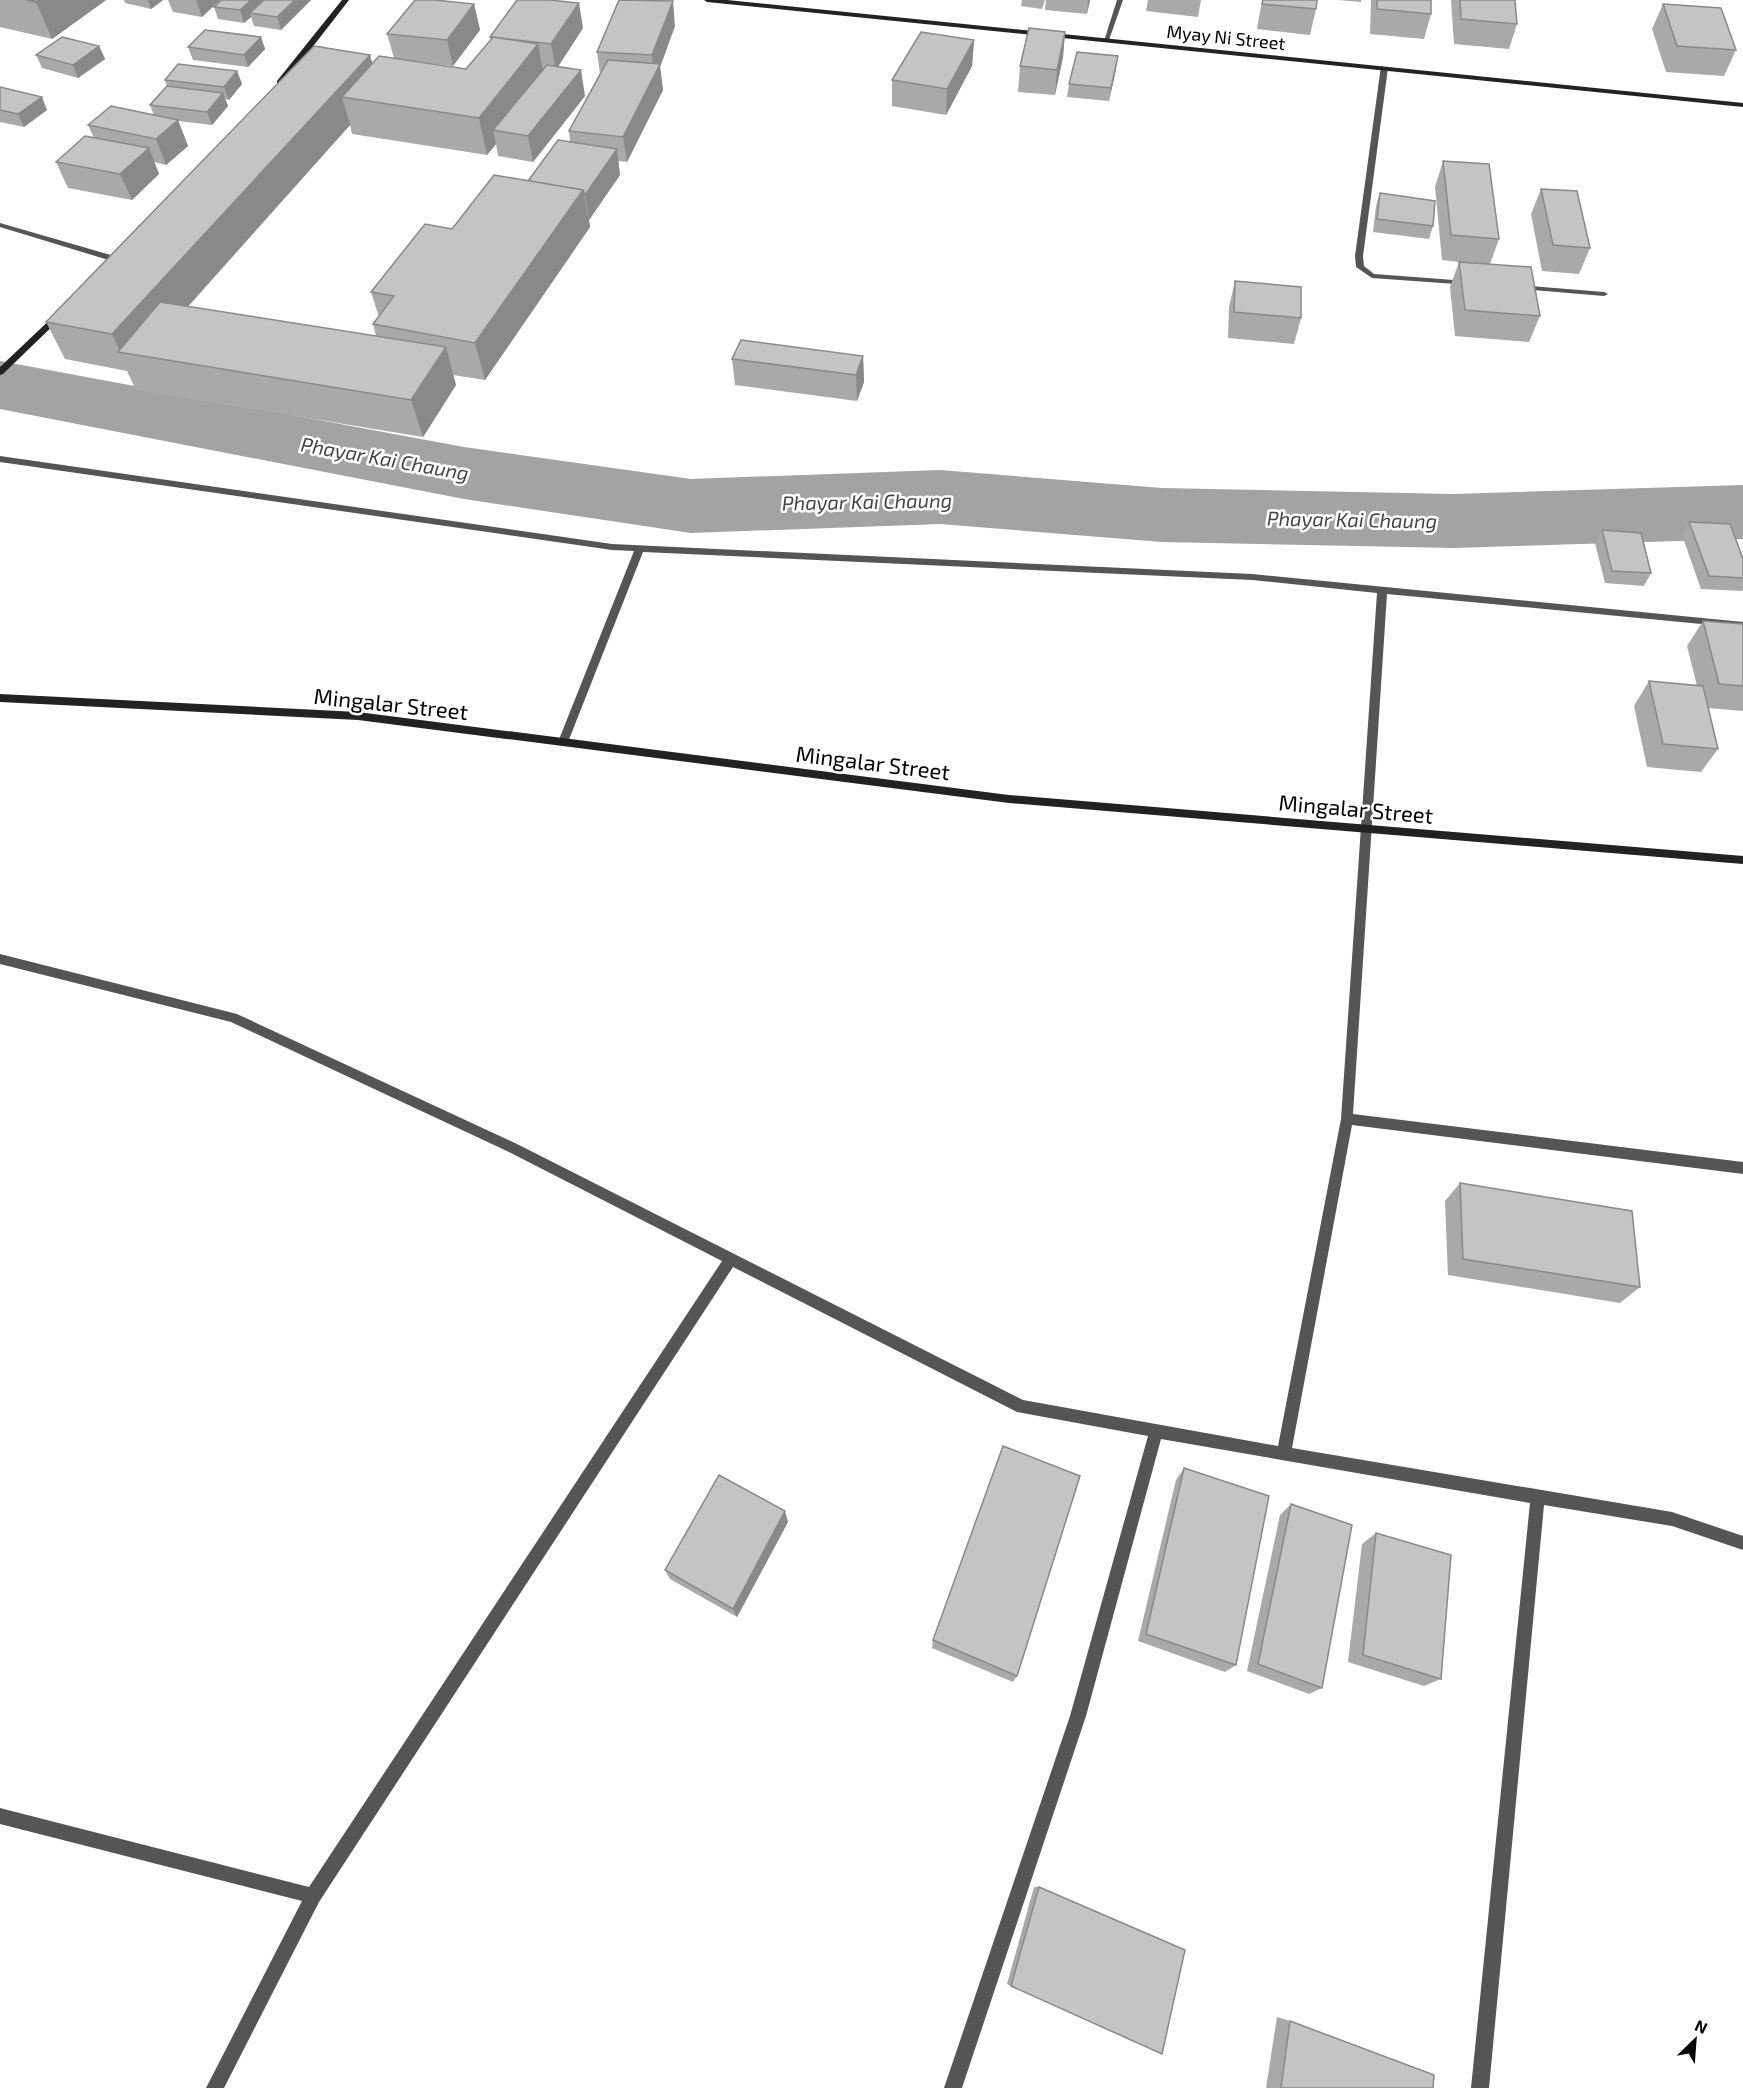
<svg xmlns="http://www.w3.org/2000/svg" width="1743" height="2088" font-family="'Exo 2',sans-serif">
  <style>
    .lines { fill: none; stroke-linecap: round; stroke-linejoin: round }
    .river { fill: #a3a3a3; fill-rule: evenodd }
    .street { fill: #555; fill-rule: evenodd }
    .secondary { fill: #222; fill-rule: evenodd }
    .wall { fill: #a9a9a9 }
    .shaded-wall { fill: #898989 }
    .building { fill: #c4c4c4; stroke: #898989; stroke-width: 1.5 }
    .labels { text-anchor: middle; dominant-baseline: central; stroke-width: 5; stroke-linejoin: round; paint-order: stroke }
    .far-street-label { font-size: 18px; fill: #000; stroke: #fff }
    .far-water-label { font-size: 20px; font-style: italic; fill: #444; stroke: #fff }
    .street-label { font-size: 22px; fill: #000; stroke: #fff }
  </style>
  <rect width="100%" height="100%" fill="#fff"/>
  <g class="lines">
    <!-- river -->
    <path class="river" d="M 0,361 L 464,447 L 691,479 L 940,470 L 1162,488 L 1454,494 L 1743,485 L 1743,539 L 1454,548 L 1162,542 L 940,524 L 691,533 L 464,499 L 0,409 Z"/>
    <!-- street -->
    <g class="street">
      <path d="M 1117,0 L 1123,0 L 1109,40 L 1104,41 Z"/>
      <path d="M 1381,66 L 1388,68 L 1363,256 L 1364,266 L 1374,274 L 1467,281 L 1470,281 L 1470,285 L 1372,278 L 1356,267 L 1355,256 Z"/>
      <path d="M 0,223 L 121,258 L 122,260 L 115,262 L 0,227 Z"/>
      <path d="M 1517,285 L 1604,292 L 1608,294 L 1604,296 L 1520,289 L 1516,287 Z"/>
      <path d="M 0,456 L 612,544 L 1252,574 L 1743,622 L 1743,628 L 1387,594 L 1353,1114 L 1743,1162 L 1743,1174 L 1352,1125 L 1292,1448 L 1672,1512 L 1743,1536 L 1743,1550 L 1672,1526 L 1544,1505 L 1489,2088 L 1471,2088 L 1530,1503 L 1161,1439 L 1086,1716 L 962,2088 L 944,2088 L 1070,1716 L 1148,1436 L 1017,1412 L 733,1267 L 319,1902 L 224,2088 L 206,2088 L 302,1901 L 0,1824 L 0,1808 L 309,1887 L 722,1261 L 509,1152 L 231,1022 L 0,964 L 0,954 L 237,1014 L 517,1144 L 1023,1400 L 1278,1446 L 1341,1119 L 1377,593 L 1252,580 L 643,552 L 568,742 L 563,746 L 558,742 L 634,551 L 612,550 L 0,462 Z"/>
    </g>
    <!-- secondary -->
    <g class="secondary">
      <path d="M 342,0 L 349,0 L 283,85 L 277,85 L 277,81 Z"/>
      <path d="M 704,0 L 727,0 L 1743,103 L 1743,107 L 707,2 Z"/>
      <path d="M 57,313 L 64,315 L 3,374 L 0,375 L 0,367 Z"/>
      <path d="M 0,694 L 358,712 L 1009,795 L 1743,856 L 1743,864 L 1009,803 L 358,720 L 0,702 Z"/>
    </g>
  </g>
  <!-- wall -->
  <g class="wall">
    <path d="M 0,0 L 106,0 L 52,39 L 0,27 Z"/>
    <path d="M 124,0 L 163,0 L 151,9 L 125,3 Z"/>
    <path d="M 168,0 L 220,0 L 202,17 L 173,12 Z"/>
    <path d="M 311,0 L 281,30 L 254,26 L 251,17 L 244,23 L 218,19 L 214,7 Z"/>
    <path d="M 1022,0 L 1045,0 L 1042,9 L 1021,6 Z"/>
    <path d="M 1046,0 L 1090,0 L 1087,14 L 1045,10 Z"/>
    <path d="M 1148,0 L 1201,0 L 1198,17 L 1146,11 Z"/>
    <path d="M 1262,0 L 1317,0 L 1316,9 L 1310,35 L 1257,29 Z"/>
    <path d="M 1338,0 L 1361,0 L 1361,2 Z"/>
    <path d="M 1371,0 L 1431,0 L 1431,14 L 1424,39 L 1370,34 Z"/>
    <path d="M 1451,0 L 1515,0 L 1517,24 L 1509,49 L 1454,44 Z"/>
    <path d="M 474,4 L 480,30 L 453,66 L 404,60 L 466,69 L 491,40 L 490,37 L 583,28 L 558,66 L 585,96 L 533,162 L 498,156 L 496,144 L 487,155 L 352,134 L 350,125 L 188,307 L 376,336 L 373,324 L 379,317 L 371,292 L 452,229 L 528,181 L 570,142 L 569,131 L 600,73 L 597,52 L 675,26 L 660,67 L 663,90 L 627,162 L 618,161 L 620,175 L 589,220 L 590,227 L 485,380 L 453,375 L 456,385 L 423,437 L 136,390 L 127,371 L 65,359 L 46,322 L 370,55 L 372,63 L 394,58 L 387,34 Z"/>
    <path d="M 1663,4 L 1736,50 L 1724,76 L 1666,72 L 1652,29 Z"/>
    <path d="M 1065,32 L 1063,57 L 1055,95 L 1018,92 L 1020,66 Z"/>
    <path d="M 261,37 L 265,49 L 248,67 L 193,60 L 188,47 Z"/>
    <path d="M 974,40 L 972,66 L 946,115 L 892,106 L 892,80 Z"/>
    <path d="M 99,46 L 105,59 L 78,78 L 42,68 L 36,55 Z"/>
    <path d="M 1116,69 L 1109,101 L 1067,97 L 1069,84 Z"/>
    <path d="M 237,71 L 242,84 L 229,100 L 225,99 L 228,106 L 212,125 L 178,121 L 188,146 L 166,165 L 154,162 L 159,174 L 132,200 L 68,188 L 56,162 L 94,138 L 88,125 L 154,115 L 150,105 L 167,86 L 165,80 Z"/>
    <path d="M 0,87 L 47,110 L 24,127 L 0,122 Z"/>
    <path d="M 1443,161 L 1499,239 L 1490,264 L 1540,316 L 1529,342 L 1455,336 L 1450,287 L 1459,262 L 1442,260 L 1435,187 Z"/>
    <path d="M 1541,189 L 1590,248 L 1579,274 L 1542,271 L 1531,214 Z"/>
    <path d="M 1380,193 L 1433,226 L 1429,239 L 1373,232 L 1376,206 Z"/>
    <path d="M 1235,281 L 1301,318 L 1294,344 L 1228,338 L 1229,307 Z"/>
    <path d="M 863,356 L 864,382 L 857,401 L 735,385 L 732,359 Z"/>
    <path d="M 1689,522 L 1743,559 L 1743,589 L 1742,591 L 1701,589 L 1682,535 Z"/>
    <path d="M 1602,530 L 1651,573 L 1644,586 L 1605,583 L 1595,543 Z"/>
    <path d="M 1703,621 L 1743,624 L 1743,711 L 1708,708 L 1718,749 L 1701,772 L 1647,767 L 1634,706 L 1649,681 L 1697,686 L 1687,646 Z"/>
    <path d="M 1460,1183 L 1640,1287 L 1620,1303 L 1448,1275 L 1445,1201 Z"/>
    <path d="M 1184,1468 L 1236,1665 L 1225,1672 L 1138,1641 L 1176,1480 Z"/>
    <path d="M 1291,1504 L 1322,1688 L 1309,1694 L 1247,1671 L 1280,1515 Z"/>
    <path d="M 788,1522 L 737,1617 L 670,1579 L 665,1570 Z"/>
    <path d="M 1376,1533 L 1441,1679 L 1424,1686 L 1348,1662 L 1362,1544 Z"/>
    <path d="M 933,1640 L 1017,1676 L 1013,1682 L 932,1648 Z"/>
    <path d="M 1034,1887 L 1039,1887 L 1011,1986 L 1007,1984 Z"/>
    <path d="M 1277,2017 L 1290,2021 L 1433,2088 L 1266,2088 Z"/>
  </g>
  <!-- shaded-wall -->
  <g class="shaded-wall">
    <path d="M 40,0 L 106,0 L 52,39 L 36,2 Z"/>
    <path d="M 148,0 L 163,0 L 151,9 Z"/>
    <path d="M 196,0 L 220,0 L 202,17 Z"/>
    <path d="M 251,0 L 269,0 L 250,13 L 251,17 L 244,23 L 240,10 Z"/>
    <path d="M 295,0 L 311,0 L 281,30 L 277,17 Z"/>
    <path d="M 1088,0 L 1090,0 L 1087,14 Z"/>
    <path d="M 673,1 L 675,26 L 660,67 L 663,90 L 627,162 L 623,137 L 654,75 L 652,55 Z"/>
    <path d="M 579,3 L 583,28 L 556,70 L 551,44 Z"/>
    <path d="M 474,4 L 480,30 L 453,66 L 447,40 Z"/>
    <path d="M 1065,32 L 1063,57 L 1055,95 L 1057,70 Z"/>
    <path d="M 261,37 L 265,49 L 248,67 L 244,55 Z"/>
    <path d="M 974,40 L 972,66 L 946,115 L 947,89 Z"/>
    <path d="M 538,44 L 545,81 L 493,130 L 496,144 L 487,155 L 479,118 Z"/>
    <path d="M 99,46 L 105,59 L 78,78 L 73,65 Z"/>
    <path d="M 370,55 L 380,92 L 342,97 L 350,125 L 143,356 L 121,353 L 112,334 Z"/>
    <path d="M 1118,56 L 1116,69 L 1109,101 L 1111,88 Z"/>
    <path d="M 581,70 L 585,96 L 533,162 L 528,136 Z"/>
    <path d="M 237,71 L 242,84 L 229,100 L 224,87 Z"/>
    <path d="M 223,93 L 228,106 L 212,125 L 207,112 Z"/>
    <path d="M 42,97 L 47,110 L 24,127 L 18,114 Z"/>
    <path d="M 178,120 L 188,146 L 166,165 L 156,139 Z"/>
    <path d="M 149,148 L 159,174 L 132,200 L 120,174 Z"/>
    <path d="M 617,149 L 620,175 L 589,220 L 585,195 Z"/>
    <path d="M 583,190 L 590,227 L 485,380 L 475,343 Z"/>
    <path d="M 446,347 L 456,385 L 423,437 L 411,400 Z"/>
    <path d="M 863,356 L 864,382 L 857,401 L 856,375 Z"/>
    <path d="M 785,1511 L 788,1522 L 737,1617 L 733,1609 Z"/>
  </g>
  <!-- building -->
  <g class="building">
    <path d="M 26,0 L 40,0 L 36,2 Z"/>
    <path d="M 221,0 L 251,0 L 240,10 L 214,7 Z"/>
    <path d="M 264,0 L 295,0 L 277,17 L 250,13 Z"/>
    <path d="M 415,0 L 435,0 L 474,4 L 447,40 L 387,34 Z"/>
    <path d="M 517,0 L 550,0 L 579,3 L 551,44 L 490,37 Z"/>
    <path d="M 619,0 L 673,1 L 652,55 L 597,52 Z"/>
    <path d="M 1263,0 L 1317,0 L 1316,9 L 1262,4 Z"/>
    <path d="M 1377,0 L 1431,0 L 1431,14 L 1377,9 Z"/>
    <path d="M 1460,0 L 1515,0 L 1517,24 L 1461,19 Z"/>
    <path d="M 1663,4 L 1721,8 L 1736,50 L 1677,46 Z"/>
    <path d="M 1029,28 L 1065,32 L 1057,70 L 1020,66 Z"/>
    <path d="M 205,30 L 261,37 L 244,55 L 188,47 Z"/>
    <path d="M 921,32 L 974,40 L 947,89 L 892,80 Z"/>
    <path d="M 62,37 L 99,46 L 73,65 L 36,55 Z"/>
    <path d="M 493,37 L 538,44 L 479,118 L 342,97 L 379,56 L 466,69 Z"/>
    <path d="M 314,46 L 370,55 L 112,334 L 46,322 Z"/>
    <path d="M 1077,52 L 1118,56 L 1111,88 L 1069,84 Z"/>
    <path d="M 608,60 L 660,64 L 623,137 L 569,131 Z"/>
    <path d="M 178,64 L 237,71 L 224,87 L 165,80 Z"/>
    <path d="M 547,65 L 581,70 L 528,136 L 493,130 Z"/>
    <path d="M 167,86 L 223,93 L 207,112 L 150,105 Z"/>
    <path d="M 0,87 L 42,97 L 18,114 L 0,110 Z"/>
    <path d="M 111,106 L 178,120 L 156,139 L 88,125 Z"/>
    <path d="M 85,136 L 149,148 L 120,174 L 56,162 Z"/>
    <path d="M 558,140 L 617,149 L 585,195 L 583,190 L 528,181 Z"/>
    <path d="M 1443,161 L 1489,164 L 1499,239 L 1451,235 Z"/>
    <path d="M 494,175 L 583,190 L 475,343 L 373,324 L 394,296 L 371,292 L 425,224 L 452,229 Z"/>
    <path d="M 1541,189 L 1577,191 L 1590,248 L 1553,245 Z"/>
    <path d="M 1380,193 L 1435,201 L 1433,226 L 1377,219 Z"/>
    <path d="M 1459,262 L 1531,267 L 1540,316 L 1465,310 Z"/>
    <path d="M 1235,281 L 1301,287 L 1301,318 L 1234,312 Z"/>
    <path d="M 160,302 L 446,347 L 411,400 L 118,352 Z"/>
    <path d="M 741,340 L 863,356 L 856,375 L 732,359 Z"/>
    <path d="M 1689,522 L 1730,524 L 1743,559 L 1743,578 L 1709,576 Z"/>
    <path d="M 1602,530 L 1641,533 L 1651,573 L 1612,571 Z"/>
    <path d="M 1703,621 L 1743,624 L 1743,686 L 1719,684 Z"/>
    <path d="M 1649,681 L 1703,686 L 1718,749 L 1663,744 Z"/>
    <path d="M 1460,1183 L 1632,1211 L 1640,1287 L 1463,1259 Z"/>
    <path d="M 1003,1446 L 1080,1476 L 1017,1676 L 933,1640 Z"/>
    <path d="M 1184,1468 L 1269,1496 L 1236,1665 L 1146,1634 Z"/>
    <path d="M 719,1475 L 785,1511 L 733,1609 L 665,1570 Z"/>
    <path d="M 1291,1504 L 1352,1525 L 1322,1688 L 1258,1664 Z"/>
    <path d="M 1376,1533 L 1451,1555 L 1441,1679 L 1363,1655 Z"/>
    <path d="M 1039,1887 L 1185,1950 L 1162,2054 L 1011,1986 Z"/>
    <path d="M 1290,2021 L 1434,2075 L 1433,2088 L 1281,2088 Z"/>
  </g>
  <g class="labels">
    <!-- far-street labels -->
    <g class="far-street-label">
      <text transform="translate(1226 37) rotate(6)">Myay Ni Street</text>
    </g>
    <!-- far-water labels -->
    <g class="far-water-label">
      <text transform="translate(385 458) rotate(10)">Phayar Kai Chaung</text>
      <text transform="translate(867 501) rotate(-1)">Phayar Kai Chaung</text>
      <text transform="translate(1352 519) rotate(1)">Phayar Kai Chaung</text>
    </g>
    <!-- street labels -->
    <g class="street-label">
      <text transform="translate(391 703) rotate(6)">Mingalar Street</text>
      <text transform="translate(873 762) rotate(7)">Mingalar Street</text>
      <text transform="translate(1356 808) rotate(5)">Mingalar Street</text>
    </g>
  </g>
  <!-- north arrow -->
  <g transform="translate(1695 2040) rotate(25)" stroke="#ffffff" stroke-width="4.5" paint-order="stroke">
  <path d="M0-4.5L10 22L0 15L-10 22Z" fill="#000000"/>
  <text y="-9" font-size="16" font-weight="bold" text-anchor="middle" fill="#000000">N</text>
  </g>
</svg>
